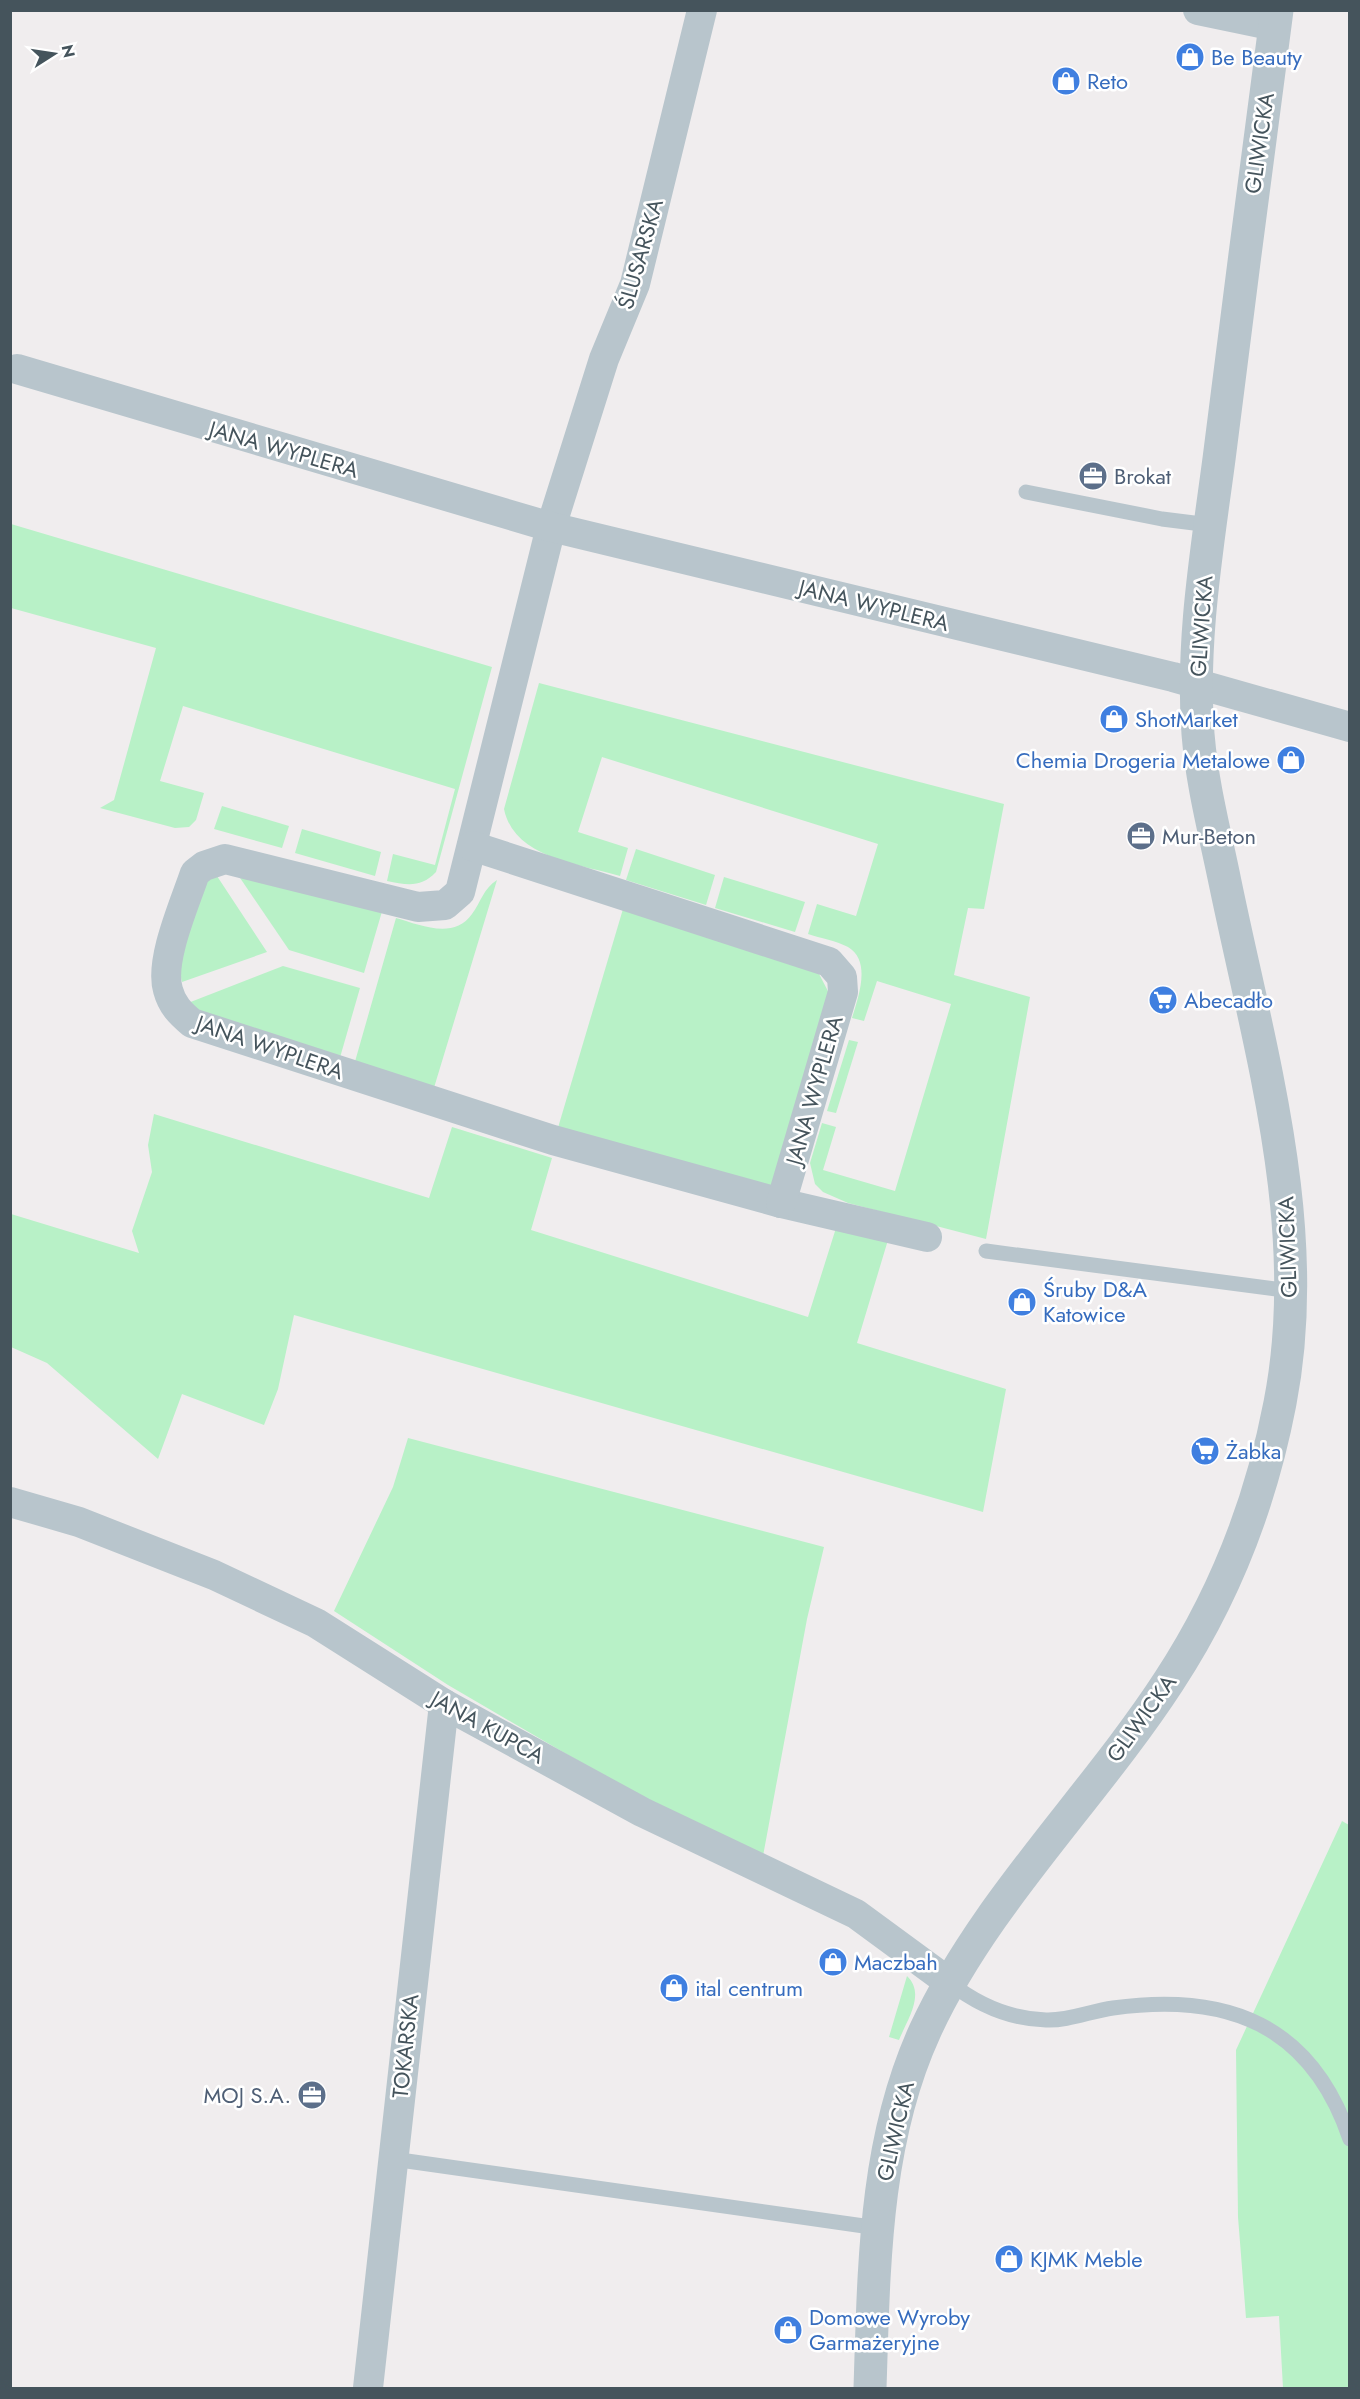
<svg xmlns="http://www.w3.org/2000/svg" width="1360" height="2399" font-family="Jost,sans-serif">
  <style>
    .green { fill: #b8f1c7 }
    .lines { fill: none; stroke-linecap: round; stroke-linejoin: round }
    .service { stroke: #b8c5cc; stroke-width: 15 }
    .minor { stroke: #b8c5cc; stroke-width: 30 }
    .tertiary { stroke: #b8c5cc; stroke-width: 33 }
    .labels { text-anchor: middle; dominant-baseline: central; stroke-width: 5; stroke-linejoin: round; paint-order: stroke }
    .shop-label { font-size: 22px; fill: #366cbe; stroke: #fff; text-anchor: start }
    .street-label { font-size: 22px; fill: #45545c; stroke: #fff }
    .service-label { font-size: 22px; fill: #4e5e75; stroke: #fff; text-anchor: start }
  </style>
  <rect width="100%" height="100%" fill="#f0edee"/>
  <!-- green -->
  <g class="green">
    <path d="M 11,524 L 492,667 L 436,872 C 421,888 407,885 387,881 L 393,854 L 435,865 L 455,789 L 183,706 L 160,781 L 204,793 L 196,820 L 189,827 L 175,828 L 100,808 L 114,800 L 156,648 L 11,608 Z"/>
    <path d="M 539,683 L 1004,804 L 984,909 L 968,908 L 954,975 L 1030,997 L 986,1239 L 848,1203 L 823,1192 L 815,1184 L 810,1163 L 822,1123 L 836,1127 L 823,1170 L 895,1191 L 951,1004 L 877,981 L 864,1021 L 852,1018 C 858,998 872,961 848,947 C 837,941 820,938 808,934 L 817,904 L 856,916 L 878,844 L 602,757 L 578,832 L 628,848 L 620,876 C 579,864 514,858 504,809 Z"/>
    <path d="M 222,806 L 289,826 L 282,848 L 214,829 Z"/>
    <path d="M 302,829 L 381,852 L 375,876 L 295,853 Z"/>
    <path d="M 636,849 L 715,875 L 706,905 L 626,880 Z"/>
    <path d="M 234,869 L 383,908 L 364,973 L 289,950 Z"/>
    <path d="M 215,873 L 267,952 L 182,982 C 176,961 190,905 201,885 C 203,880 210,876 215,873 Z"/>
    <path d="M 724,877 L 805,902 L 795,932 L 715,908 Z"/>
    <path d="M 497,880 L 433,1091 L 354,1065 L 396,918 C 420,925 454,940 472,914 C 481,902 483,889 497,880 Z"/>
    <path d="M 623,909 L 818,972 L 830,995 L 776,1190 L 557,1131 Z"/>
    <path d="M 283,966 L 360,988 L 339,1061 L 204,1019 L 188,1003 Z"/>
    <path d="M 849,1040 L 858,1042 L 836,1113 L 827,1111 Z"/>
    <path d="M 154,1114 L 429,1198 L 452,1127 L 552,1158 L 531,1230 L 808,1317 L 836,1228 L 888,1240 L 857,1343 L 1006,1389 L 983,1512 L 294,1315 L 278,1389 L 264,1425 L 182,1394 L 158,1459 L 47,1363 L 11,1347 L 11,1214 L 139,1253 L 132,1231 L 152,1172 L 148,1145 Z"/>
    <path d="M 408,1438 L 824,1547 L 807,1619 L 763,1856 L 623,1787 L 448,1685 L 334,1611 L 393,1487 Z"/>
    <path d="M 1342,1821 L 1349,1825 L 1349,2388 L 1283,2388 L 1279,2316 L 1246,2318 L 1238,2217 L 1236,2050 Z"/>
    <path d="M 907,1976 C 926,1994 907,2020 899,2040 L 889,2037 Z"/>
  </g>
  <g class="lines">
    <!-- service -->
    <g class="service">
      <path d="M 1026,492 L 1162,519 L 1210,525"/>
      <path d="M 986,1251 L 1291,1291"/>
      <path d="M 950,1983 C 977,2004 1010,2019 1046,2020 C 1068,2021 1091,2011 1113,2008 C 1227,1992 1311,2024 1350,2139"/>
      <path d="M 393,2159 L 878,2228"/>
    </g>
    <!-- minor -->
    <g class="minor">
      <path d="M 702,10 L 635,284 L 604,359 L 551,527 L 460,892 L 445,905 L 418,907 L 225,859 L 204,866 L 195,873 C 185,903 159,961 168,990 C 172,1005 180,1013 192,1023 L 553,1140 L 781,1203 L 927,1237"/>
      <path d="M 1198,10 L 1275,26"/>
      <path d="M 17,369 L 551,527 L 1173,677 L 1350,727"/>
      <path d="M 472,846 L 829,962 L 842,977 L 843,992 L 781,1203"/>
      <path d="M 10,1502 L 79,1522 L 214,1575 L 316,1623 L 444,1704 L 642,1812 L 856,1914 L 950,1983"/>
      <path d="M 368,2388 L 444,1704"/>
    </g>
    <!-- tertiary -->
    <path class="tertiary" d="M 870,2388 C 874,2268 874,2142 925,2031 C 983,1904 1093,1798 1169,1681 C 1224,1597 1261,1502 1280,1403 C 1314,1229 1260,1052 1225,882 C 1215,833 1202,784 1198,734 C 1191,642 1207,550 1219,459 C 1237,309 1258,160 1277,10"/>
  </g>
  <!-- icons -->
  <defs>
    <g id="shop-disc" transform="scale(1.5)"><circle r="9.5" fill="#3f7fe0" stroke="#fff"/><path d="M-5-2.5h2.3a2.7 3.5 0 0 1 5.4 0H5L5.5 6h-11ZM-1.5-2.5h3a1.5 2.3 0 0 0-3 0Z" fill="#fff"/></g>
    <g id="office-disc" transform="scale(1.5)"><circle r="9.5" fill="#5c6f8a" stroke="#fff"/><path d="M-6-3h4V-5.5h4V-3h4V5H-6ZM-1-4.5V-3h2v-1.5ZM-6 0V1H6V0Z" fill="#fff"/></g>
    <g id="supermarket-disc" transform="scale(1.5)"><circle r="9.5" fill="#3f7fe0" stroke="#fff"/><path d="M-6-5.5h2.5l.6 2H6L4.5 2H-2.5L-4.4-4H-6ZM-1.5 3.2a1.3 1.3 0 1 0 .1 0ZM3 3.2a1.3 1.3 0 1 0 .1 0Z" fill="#fff"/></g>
  </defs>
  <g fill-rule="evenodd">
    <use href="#shop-disc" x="1190" y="57"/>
    <use href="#shop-disc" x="1066" y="81"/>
    <use href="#office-disc" x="1093" y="476"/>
    <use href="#shop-disc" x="1114" y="719"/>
    <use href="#shop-disc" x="1291" y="760"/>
    <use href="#office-disc" x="1141" y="836"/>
    <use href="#supermarket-disc" x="1163" y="1000"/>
    <use href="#shop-disc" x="1022" y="1302"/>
    <use href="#supermarket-disc" x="1205" y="1451"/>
    <use href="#shop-disc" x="833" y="1962"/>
    <use href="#shop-disc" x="674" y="1988"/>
    <use href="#office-disc" x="312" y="2095"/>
    <use href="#shop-disc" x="1009" y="2259"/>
    <use href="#shop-disc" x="788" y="2330"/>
  </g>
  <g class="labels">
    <!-- shop labels -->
    <g class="shop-label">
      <text x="1211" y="57">Be Beauty</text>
      <text x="1087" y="81">Reto</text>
      <text x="1135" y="719">ShotMarket</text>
      <text x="1270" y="760" text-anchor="end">Chemia Drogeria Metalowe</text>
      <text x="1184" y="1000">Abecadło</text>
      <text x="1043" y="1289">Śruby D&amp;A<tspan x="1043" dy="25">Katowice</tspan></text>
      <text x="1226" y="1451">Żabka</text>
      <text x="854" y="1962">Maczbah</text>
      <text x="695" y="1988">ital centrum</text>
      <text x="1030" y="2259">KJMK Meble</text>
      <text x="809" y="2317">Domowe Wyroby<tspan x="809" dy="25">Garmażeryjne</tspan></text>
    </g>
    <!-- street labels -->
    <g class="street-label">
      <text transform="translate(1259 143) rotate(-82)">GLIWICKA</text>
      <text transform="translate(640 254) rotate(-74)">ŚLUSARSKA</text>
      <text transform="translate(284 449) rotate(16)">JANA WYPLERA</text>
      <text transform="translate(874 605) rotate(14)">JANA WYPLERA</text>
      <text transform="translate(1201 626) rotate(-86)">GLIWICKA</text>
      <text transform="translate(270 1047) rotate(19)">JANA WYPLERA</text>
      <text transform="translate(814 1090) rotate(-74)">JANA WYPLERA</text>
      <text transform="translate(1287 1247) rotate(-92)">GLIWICKA</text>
      <text transform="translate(1141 1718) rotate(-54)">GLIWICKA</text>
      <text transform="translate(488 1727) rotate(29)">JANA KUPCA</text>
      <text transform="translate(405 2046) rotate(-84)">TOKARSKA</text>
      <text transform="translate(895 2131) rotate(-77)">GLIWICKA</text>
    </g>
    <!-- service labels -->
    <g class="service-label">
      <text x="1114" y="476">Brokat</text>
      <text x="1162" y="836">Mur-Beton</text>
      <text x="291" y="2095" text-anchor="end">MOJ S.A.</text>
    </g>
  </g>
  <!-- border -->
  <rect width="1360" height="2399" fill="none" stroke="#45545c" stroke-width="24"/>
  <!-- north arrow -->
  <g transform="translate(54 54) rotate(78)" stroke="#ffffff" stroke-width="4.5" paint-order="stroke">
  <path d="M0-4.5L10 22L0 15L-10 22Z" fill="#45545c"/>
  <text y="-9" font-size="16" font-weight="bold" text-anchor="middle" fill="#45545c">N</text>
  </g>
</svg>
